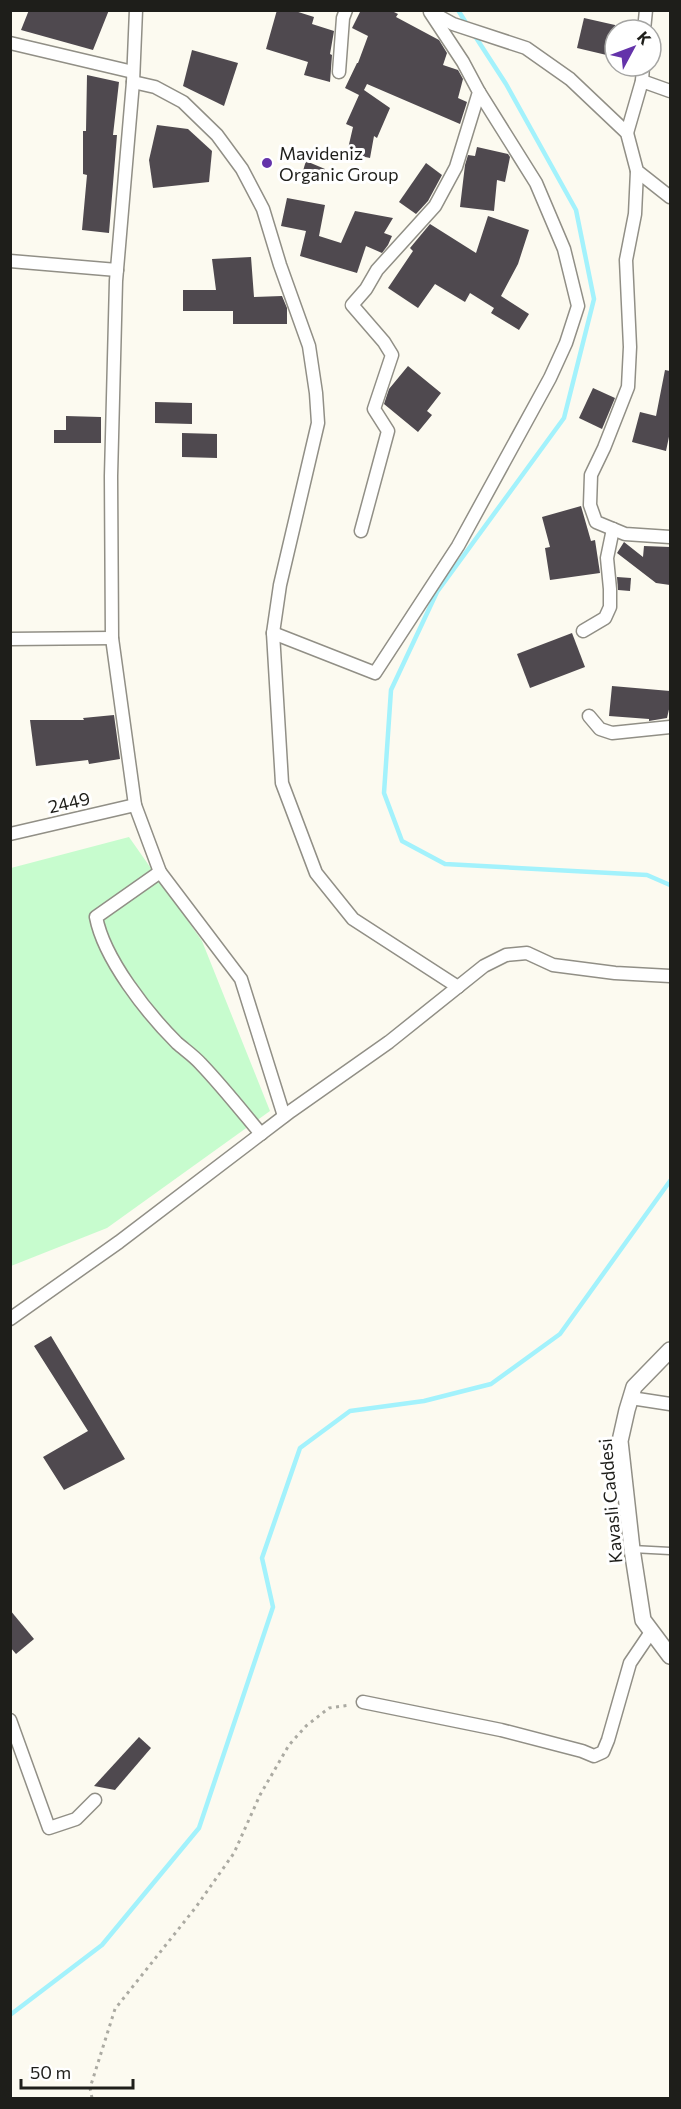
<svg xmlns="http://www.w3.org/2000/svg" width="681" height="2109" font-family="Commissioner,sans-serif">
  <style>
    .green { fill: #c7fcce }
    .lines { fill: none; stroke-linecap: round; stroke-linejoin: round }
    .stream { stroke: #a3f2fc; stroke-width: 4.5 }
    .building { fill: #4f494f }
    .service-casing { stroke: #918f86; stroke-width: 9 }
    .minor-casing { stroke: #918f86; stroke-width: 15 }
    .tertiary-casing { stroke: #918f86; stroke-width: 18 }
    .path { stroke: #abaaa2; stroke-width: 3; stroke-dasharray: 3 4.5; stroke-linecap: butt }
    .service { stroke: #fff; stroke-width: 6 }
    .minor { stroke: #fff; stroke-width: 12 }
    .tertiary { stroke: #fff; stroke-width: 15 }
    .poi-dot { fill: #6433aa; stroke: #fff; stroke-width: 2 }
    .labels { text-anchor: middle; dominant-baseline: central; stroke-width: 6; stroke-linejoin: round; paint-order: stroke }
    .poi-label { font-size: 18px; fill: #1e1e1a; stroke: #fff; text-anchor: start }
    .street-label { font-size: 18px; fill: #1e1e1a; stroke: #fff }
  </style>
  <rect width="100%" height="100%" fill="#fcfaf0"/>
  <!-- green -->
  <path class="green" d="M 129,837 L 202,941 L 270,1111 L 107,1228 L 11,1266 L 11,868 Z"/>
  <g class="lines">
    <!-- stream -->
    <g class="stream">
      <path d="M 458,10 L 468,26"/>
      <path d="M 473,33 L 506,84 L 576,210 L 594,299 L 564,418 L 437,592 L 391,690 L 384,793 L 402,841 L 445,864 L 647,875 L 670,885"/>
      <path d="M 10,2015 L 102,1945 L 199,1828 L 273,1607 L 262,1558 L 300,1448 L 350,1411 L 424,1401 L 491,1384 L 560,1334 L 670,1181"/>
    </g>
  </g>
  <!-- building -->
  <g class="building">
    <path d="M 29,10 L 109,10 L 93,50 L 21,30 Z"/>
    <path d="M 277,10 L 292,10 L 314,17 L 312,24 L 334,31 L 330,54 L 332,55 L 330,82 L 304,75 L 308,62 L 266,49 Z"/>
    <path d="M 361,10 L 390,10 L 398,14 L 396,17 L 439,40 L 447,53 L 443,65 L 458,70 L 463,79 L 458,98 L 467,102 L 460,124 L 367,84 L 364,90 L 390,108 L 377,138 L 374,136 L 370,158 L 347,153 L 353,127 L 346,124 L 359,95 L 345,88 L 357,63 L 358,63 L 368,36 L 352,28 Z"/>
    <path d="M 584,18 L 615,25 L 615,57 L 577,48 Z"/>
    <path d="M 192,50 L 238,63 L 224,106 L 183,86 Z"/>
    <path d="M 87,75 L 119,82 L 113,135 L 117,135 L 109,233 L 82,230 L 87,175 L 83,174 L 83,131 L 86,131 Z"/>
    <path d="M 157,125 L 188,129 L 212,151 L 209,182 L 153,188 L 149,160 Z"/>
    <path d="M 477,147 L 508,154 L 510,157 L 505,182 L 497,180 L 494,211 L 460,207 L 465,165 L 468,155 L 475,156 Z"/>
    <path d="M 306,161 L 325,169 L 322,181 L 302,174 Z"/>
    <path d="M 426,163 L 442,175 L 428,201 L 416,214 L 399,202 Z"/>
    <path d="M 287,198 L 325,205 L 319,236 L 341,243 L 355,211 L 393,218 L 384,233 L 392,236 L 388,245 L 382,253 L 366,246 L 357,273 L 300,256 L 306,231 L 281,226 Z"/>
    <path d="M 488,216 L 529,230 L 518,264 L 501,296 L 529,314 L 519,330 L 491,313 L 494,308 L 470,293 L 465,302 L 435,284 L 418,308 L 388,288 L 413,251 L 410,248 L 430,224 L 476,253 Z"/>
    <path d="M 251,257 L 254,297 L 282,296 L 287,308 L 287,324 L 233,324 L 233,311 L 183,311 L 183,290 L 216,290 L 212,259 Z"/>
    <path d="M 408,366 L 441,393 L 427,411 L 432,415 L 418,432 L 384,404 L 389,389 Z"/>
    <path d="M 665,370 L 670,371 L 670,432 L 666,451 L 632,442 L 640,412 L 656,416 Z"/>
    <path d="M 593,388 L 615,398 L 602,429 L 579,418 Z"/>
    <path d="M 155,402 L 192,403 L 192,424 L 155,423 Z"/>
    <path d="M 66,416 L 101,417 L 101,443 L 54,443 L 54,430 L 66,430 Z"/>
    <path d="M 182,433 L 217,434 L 217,458 L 182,457 Z"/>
    <path d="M 581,506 L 591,541 L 595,540 L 600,573 L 550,580 L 545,548 L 550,547 L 542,517 Z"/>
    <path d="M 624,542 L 643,557 L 644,546 L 670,547 L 670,585 L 656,583 L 617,553 Z"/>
    <path d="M 617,577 L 631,578 L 630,591 L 618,590 Z"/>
    <path d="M 572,633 L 585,667 L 530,688 L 517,654 Z"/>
    <path d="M 612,686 L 670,691 L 670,705 L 667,718 L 649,721 L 649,719 L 609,716 Z"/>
    <path d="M 114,715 L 120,759 L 89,764 L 88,760 L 36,766 L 30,720 L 84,720 L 83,718 Z"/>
    <path d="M 51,1336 L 125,1459 L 64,1490 L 43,1457 L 88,1431 L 34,1346 Z"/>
    <path d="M 10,1610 L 34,1639 L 16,1654 L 10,1647 Z"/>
    <path d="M 139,1737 L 151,1748 L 115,1790 L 94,1786 Z"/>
  </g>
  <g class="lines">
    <!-- service casing -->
    <g class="service-casing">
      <path id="service" d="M 632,1549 L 670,1551"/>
    </g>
    <!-- minor casing -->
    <g class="minor-casing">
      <g id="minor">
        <path d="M 136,10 L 133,82 L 116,281 L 111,476 L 112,638 L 135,805 L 160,872 L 241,979 L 284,1116"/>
        <path d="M 433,13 L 453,24 L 526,48 L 570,79 L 627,133 L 637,171 L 670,197"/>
        <path d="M 644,30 L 646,10"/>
        <path d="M 10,43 L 133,72"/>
        <path d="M 339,72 L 343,18 L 346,10"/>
        <path d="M 642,81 L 670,91"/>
        <path d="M 133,82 L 155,87 L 183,102 L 217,135 L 242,169 L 263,209 L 280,265 L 309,346 L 316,393 L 318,423 L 280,585 L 273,633 L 282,783 L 316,873 L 353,919 L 458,987"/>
        <path d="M 627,133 L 642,81 L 643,66"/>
        <path d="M 637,171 L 635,214 L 626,260 L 630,347 L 628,387 L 604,448 L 591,475 L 590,505 L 596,522 L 625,534 L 670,537"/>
        <path d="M 10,261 L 117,270"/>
        <path d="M 361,531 L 388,431 L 374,409 L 392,355 L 384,342 L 352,305 L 366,289 L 377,270 L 435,206 L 456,167 L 479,92 L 463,62 L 430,12"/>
        <path d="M 583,631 L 605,618 L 610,607 L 610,589 L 607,558 L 613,529"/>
        <path d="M 273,633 L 375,673 L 458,546 L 550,378 L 566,343 L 578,306 L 564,249 L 536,183 L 479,92"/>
        <path d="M 10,639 L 112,638"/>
        <path d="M 589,716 L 600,729 L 612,733 L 670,727"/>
        <path d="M 10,834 L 135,805"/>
        <path d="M 160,872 L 96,917 C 104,959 147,1013 177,1043 C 185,1050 194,1056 201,1064 C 222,1086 241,1110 261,1134"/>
        <path d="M 10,1319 L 119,1242 L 291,1111 L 389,1042 L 484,966 L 506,955 L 527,953 L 553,965 L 615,973 L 670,976"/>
        <path d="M 631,1398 L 670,1404"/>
        <path d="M 363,1702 L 501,1730 L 582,1751 L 594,1756 L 603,1752 L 608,1740 L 630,1663 L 651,1632"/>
        <path d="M 10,1720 L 49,1828 L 76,1819 L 95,1800"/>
      </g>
    </g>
    <!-- tertiary casing -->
    <g class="tertiary-casing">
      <path id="tertiary" d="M 670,1350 L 634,1387 L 627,1410 L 620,1441 L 632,1549 L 643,1620 L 670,1656"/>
    </g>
    <!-- path -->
    <path class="path" d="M 92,2098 L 90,2088 L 115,2009 L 196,1907 L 234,1853 L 260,1795 L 289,1745 L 306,1726 L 329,1708 L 350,1705"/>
    <!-- service -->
    <use href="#service" class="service"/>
    <!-- minor -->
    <use href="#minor" class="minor"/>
    <!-- tertiary -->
    <use href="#tertiary" class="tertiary"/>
  </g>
  <!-- markers -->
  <circle class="poi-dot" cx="267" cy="163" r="6"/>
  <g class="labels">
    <!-- poi labels -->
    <g class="poi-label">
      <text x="279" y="153">Mavideniz<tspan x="279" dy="21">Organic Group</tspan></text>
    </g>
    <!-- street labels -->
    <g class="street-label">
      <text transform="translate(69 802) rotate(-13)">2449</text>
      <text transform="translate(610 1501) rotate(-95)">Kavasli Caddesi</text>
    </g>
  </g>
  <!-- border -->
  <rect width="681" height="2109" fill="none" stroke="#1e1e1a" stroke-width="24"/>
  <!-- north arrow -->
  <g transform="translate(633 48) rotate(49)"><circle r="28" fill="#ffffff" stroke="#a5a5a3" stroke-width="1.5"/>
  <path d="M0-4.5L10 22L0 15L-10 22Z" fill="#6433aa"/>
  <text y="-9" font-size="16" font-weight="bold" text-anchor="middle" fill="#1e1e1a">K</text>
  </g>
  <!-- scale -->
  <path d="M21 2079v9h112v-9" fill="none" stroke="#1e1e1a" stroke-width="3"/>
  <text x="30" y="2079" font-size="18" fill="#1e1e1a" stroke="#ffffff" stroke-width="4.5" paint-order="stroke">50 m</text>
</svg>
